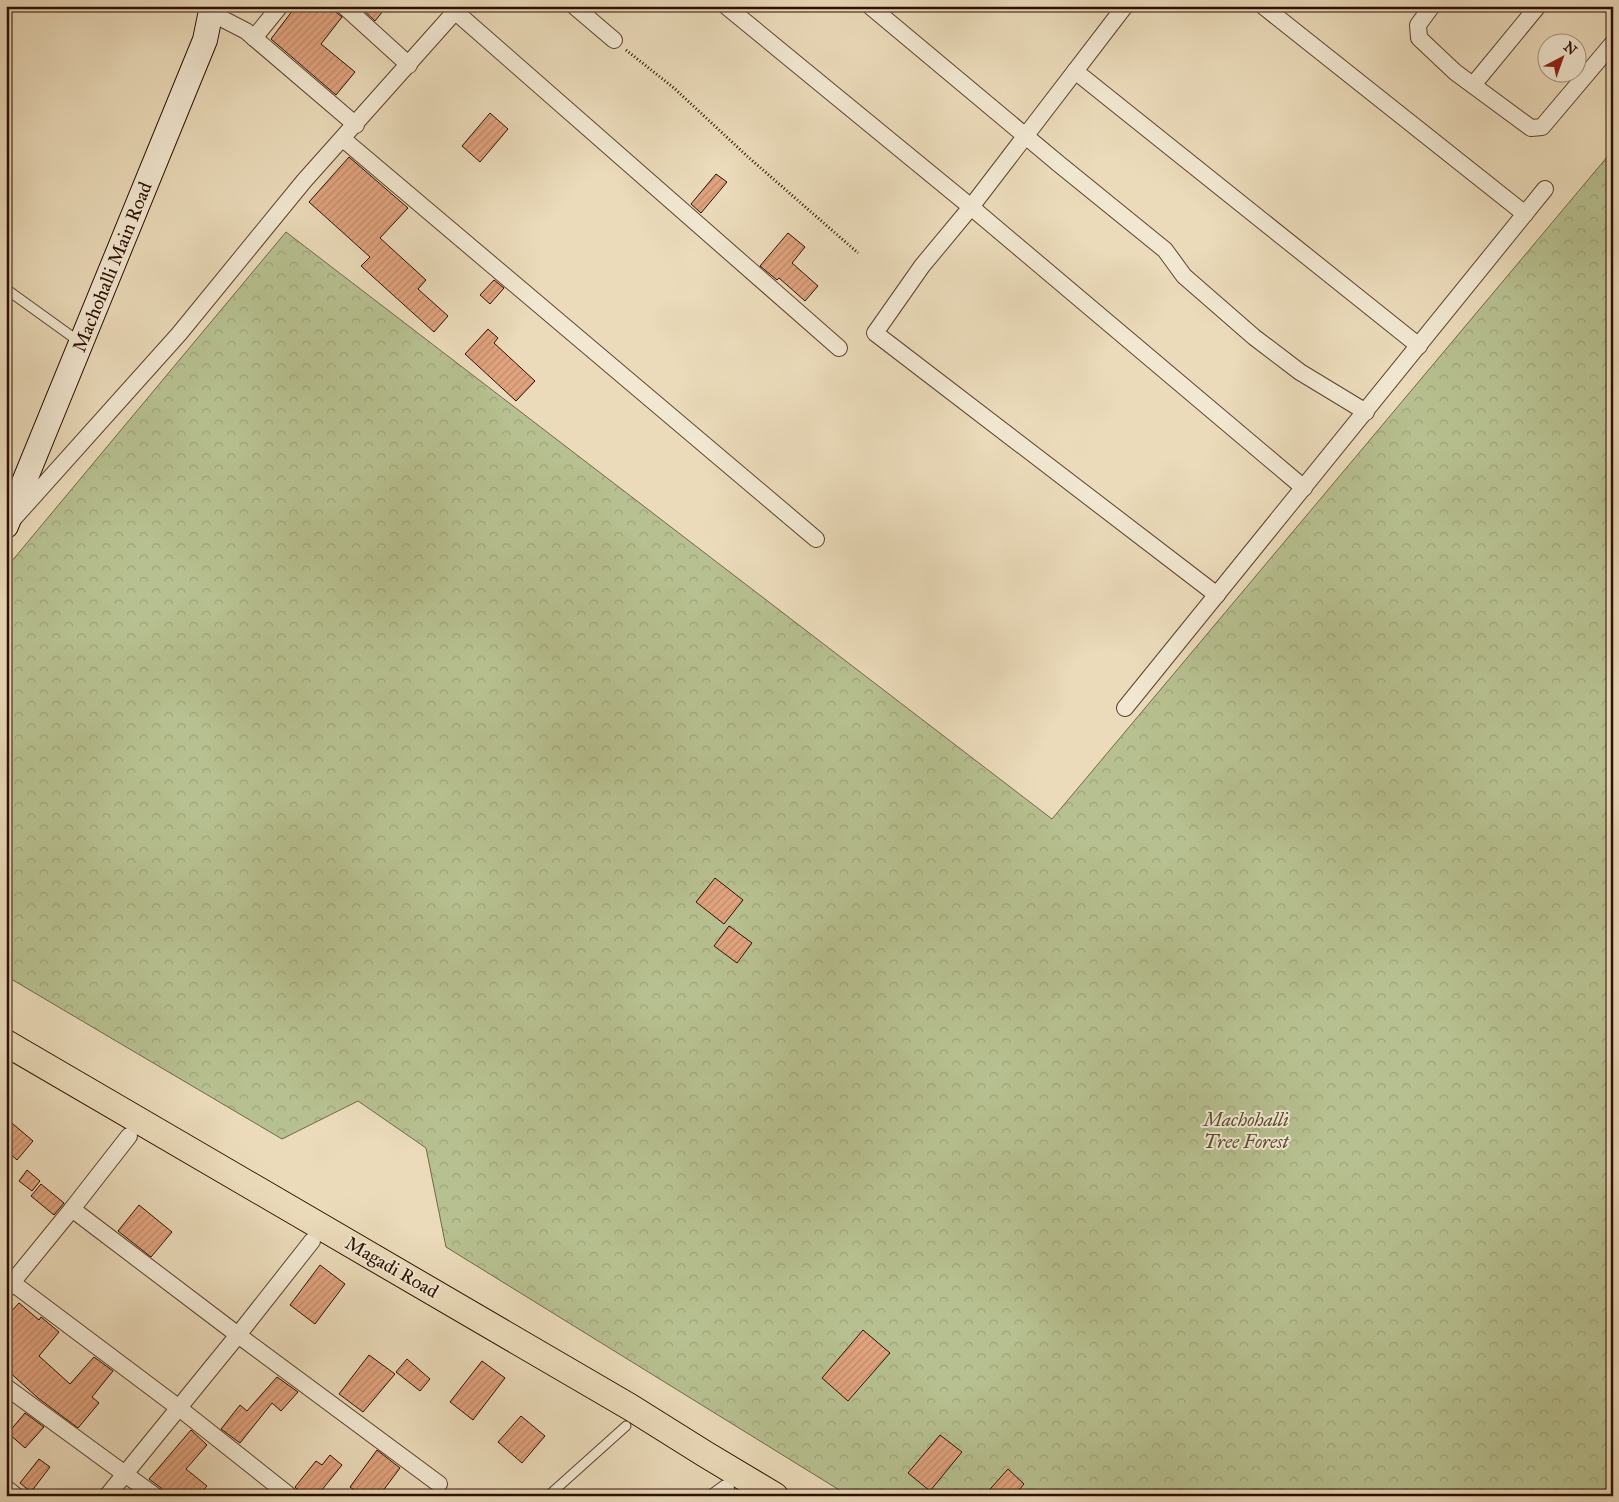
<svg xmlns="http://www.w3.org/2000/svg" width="1619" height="1502" font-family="'IM FELL Great Primer',serif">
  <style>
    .forest { fill: url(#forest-crowns); stroke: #726848 }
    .building { fill: url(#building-hatch); stroke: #2c0f00 }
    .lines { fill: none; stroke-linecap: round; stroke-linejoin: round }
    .lane-casing { stroke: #5c422e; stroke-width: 11 }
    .street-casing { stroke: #5c422e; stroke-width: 18 }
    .secondary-casing { stroke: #2c0f00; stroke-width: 26 }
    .primary-casing { stroke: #2c0f00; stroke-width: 28 }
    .path { stroke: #2c0f00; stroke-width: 3; stroke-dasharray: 1 2.5; stroke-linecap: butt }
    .lane { stroke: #f2e8d2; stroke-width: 9 }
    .street { stroke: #f2e8d2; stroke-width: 16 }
    .secondary { stroke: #f2e8d2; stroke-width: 24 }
    .primary { stroke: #ebdbba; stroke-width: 26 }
    .labels { text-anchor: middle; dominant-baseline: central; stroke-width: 4; stroke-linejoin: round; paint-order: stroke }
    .street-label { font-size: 19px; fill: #2c0f00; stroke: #f2e8d2 }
    .park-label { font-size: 19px; font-style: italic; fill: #5d4d32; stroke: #f2e8d2 }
  </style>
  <defs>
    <pattern id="forest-crowns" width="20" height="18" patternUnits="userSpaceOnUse" patternTransform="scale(1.25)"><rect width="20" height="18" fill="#b7c090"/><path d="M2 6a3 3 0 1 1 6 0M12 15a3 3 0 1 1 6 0" fill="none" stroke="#9ea47a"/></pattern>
    <pattern id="building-hatch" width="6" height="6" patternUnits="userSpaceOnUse" patternTransform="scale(1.25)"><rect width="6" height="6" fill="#e0a37e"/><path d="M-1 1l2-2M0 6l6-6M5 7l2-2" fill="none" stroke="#c08b6b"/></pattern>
  </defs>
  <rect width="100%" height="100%" fill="#ebdbba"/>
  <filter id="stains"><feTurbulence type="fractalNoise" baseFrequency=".004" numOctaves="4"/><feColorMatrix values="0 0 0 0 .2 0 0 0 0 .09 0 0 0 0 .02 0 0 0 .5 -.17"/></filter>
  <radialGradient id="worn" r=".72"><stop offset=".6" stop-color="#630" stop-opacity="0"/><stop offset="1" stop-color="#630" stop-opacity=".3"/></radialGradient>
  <!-- forest -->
  <path class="forest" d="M 1613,150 L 1613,1496 L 849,1496 L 446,1247 L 426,1148 L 358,1101 L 282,1139 L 6,976 L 6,568 L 286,232 L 1052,819 Z"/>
  <!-- building -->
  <g class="building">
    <path d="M 296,6 L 328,6 L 342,17 L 321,44 L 355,72 L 336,95 L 271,39 Z"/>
    <path d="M 359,6 L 387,6 L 375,21 Z"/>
    <path d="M 490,113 L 508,129 L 480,162 L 462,146 Z"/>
    <path d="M 349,157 L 408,208 L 380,238 L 426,280 L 418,289 L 448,316 L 434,332 L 361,266 L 370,257 L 309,202 Z"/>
    <path d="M 716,174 L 727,182 L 701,213 L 691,204 Z"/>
    <path d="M 788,233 L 805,247 L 792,263 L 818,286 L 805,301 L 779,278 L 777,280 L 760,266 Z"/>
    <path d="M 494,280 L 504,288 L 490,304 L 480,295 Z"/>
    <path d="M 488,329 L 498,338 L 494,343 L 535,381 L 516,401 L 465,354 Z"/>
    <path d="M 715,878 L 743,900 L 724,924 L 696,902 Z"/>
    <path d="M 729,926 L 752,943 L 737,963 L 714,946 Z"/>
    <path d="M 6,1118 L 33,1141 L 17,1160 L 6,1150 Z"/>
    <path d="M 27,1170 L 40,1181 L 32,1191 L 19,1181 Z"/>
    <path d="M 41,1184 L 64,1203 L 54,1215 L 31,1196 Z"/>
    <path d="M 139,1205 L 172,1232 L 151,1257 L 118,1231 Z"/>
    <path d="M 320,1265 L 345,1284 L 315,1324 L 290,1305 Z"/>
    <path d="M 19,1303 L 39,1320 L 41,1317 L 59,1332 L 39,1356 L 70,1384 L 94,1357 L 113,1371 L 92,1397 L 99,1403 L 78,1428 L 38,1398 L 6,1369 L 6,1317 Z"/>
    <path d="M 863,1330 L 890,1353 L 848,1401 L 822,1378 Z"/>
    <path d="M 369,1355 L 395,1374 L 363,1412 L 339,1394 Z"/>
    <path d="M 407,1359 L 430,1379 L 420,1391 L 396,1372 Z"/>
    <path d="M 482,1361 L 505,1378 L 473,1420 L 450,1402 Z"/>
    <path d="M 277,1377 L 298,1392 L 281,1411 L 272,1403 L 240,1443 L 221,1429 L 240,1405 L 247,1411 Z"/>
    <path d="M 25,1413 L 44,1427 L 25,1448 L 8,1433 Z"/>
    <path d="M 521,1416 L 545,1436 L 522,1463 L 498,1442 Z"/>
    <path d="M 191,1430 L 207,1445 L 186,1469 L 207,1486 L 198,1496 L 166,1496 L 161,1488 L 149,1479 Z"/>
    <path d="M 940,1435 L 962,1452 L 930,1491 L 908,1473 Z"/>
    <path d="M 377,1450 L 400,1468 L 379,1496 L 362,1496 L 350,1487 Z"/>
    <path d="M 330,1455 L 342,1465 L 317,1496 L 304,1496 L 295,1487 L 316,1461 L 322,1465 Z"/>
    <path d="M 39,1459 L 50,1467 L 31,1492 L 20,1483 Z"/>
    <path d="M 1008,1469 L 1024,1484 L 1014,1496 L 984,1496 Z"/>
  </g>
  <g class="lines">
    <!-- lane casing -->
    <g class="lane-casing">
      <g id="lane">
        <path d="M 6,289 L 81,343"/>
        <path d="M 548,1496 L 626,1426"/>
      </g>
    </g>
    <!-- street casing -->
    <g class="street-casing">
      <g id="street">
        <path d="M 344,6 L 409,65"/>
        <path d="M 449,6 L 839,348"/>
        <path d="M 574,6 L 614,40"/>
        <path d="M 726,6 L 971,207 L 1304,488"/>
        <path d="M 870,6 L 1059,164 L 1165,250 L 1184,276 L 1254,337 L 1300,372 L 1366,412"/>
        <path d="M 1125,6 L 971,207 L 922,266 L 875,333 L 1217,595"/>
        <path d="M 1263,6 L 1525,214"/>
        <path d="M 1432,6 L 1418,25 L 1419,38 L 1455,72 L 1531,128 L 1542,127 L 1613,43"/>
        <path d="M 211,13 L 246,31 L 356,125"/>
        <path d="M 254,38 L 280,6"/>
        <path d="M 1075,71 L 1419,346"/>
        <path d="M 1473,85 L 1538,6"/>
        <path d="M 343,139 L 816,539"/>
        <path d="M 15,517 L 179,334 L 304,181 L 460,6"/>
        <path d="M 1125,708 L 1545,189"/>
        <path d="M 72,1209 L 129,1136"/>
        <path d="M 6,1278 L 179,1408 L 290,1496"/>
        <path d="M 6,1290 L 72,1209 L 238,1335 L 439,1484"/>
        <path d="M 6,1387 L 155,1496"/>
        <path d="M 6,1488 L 16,1496"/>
        <path d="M 107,1496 L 238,1335 L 312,1241"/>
        <path d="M 715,1496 L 726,1488"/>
      </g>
    </g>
    <!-- secondary casing -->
    <g class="secondary-casing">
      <path id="secondary" d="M 6,526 L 205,40 L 212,6"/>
    </g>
    <!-- primary casing -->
    <g class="primary-casing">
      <path id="primary" d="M 6,1043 L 630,1407 L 705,1454 L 775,1496"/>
    </g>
    <!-- path -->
    <path class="path" d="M 626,50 L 674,88 L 747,156 L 858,253"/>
    <!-- lane -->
    <use href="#lane" class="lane"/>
    <!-- street -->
    <use href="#street" class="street"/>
    <!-- secondary -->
    <use href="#secondary" class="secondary"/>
    <!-- primary -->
    <use href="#primary" class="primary"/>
  </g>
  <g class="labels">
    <!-- street labels -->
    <g class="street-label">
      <text transform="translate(112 267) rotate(-68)">Machohalli Main Road</text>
      <text transform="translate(392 1267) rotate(30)">Magadi Road</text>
    </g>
    <!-- park labels -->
    <g class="park-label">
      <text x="1246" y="1119">Machohalli<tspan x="1246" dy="22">Tree Forest</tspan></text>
    </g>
  </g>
  <!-- margin -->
  <rect width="1619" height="1502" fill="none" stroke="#ebdbba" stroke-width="25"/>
  <rect x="8" y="8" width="1604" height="1487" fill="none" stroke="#2c0f00" stroke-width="2.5"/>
  <rect x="12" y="12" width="1594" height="1477" fill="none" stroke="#2c0f00"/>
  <!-- north arrow -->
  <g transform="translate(1562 58) rotate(41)"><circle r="24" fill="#f2e8d2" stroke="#a3917e"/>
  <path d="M0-4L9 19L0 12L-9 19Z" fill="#8f2418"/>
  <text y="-8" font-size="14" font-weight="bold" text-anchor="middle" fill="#2c0f00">N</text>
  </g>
  <rect width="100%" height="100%" filter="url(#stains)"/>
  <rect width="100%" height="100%" fill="url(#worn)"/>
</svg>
